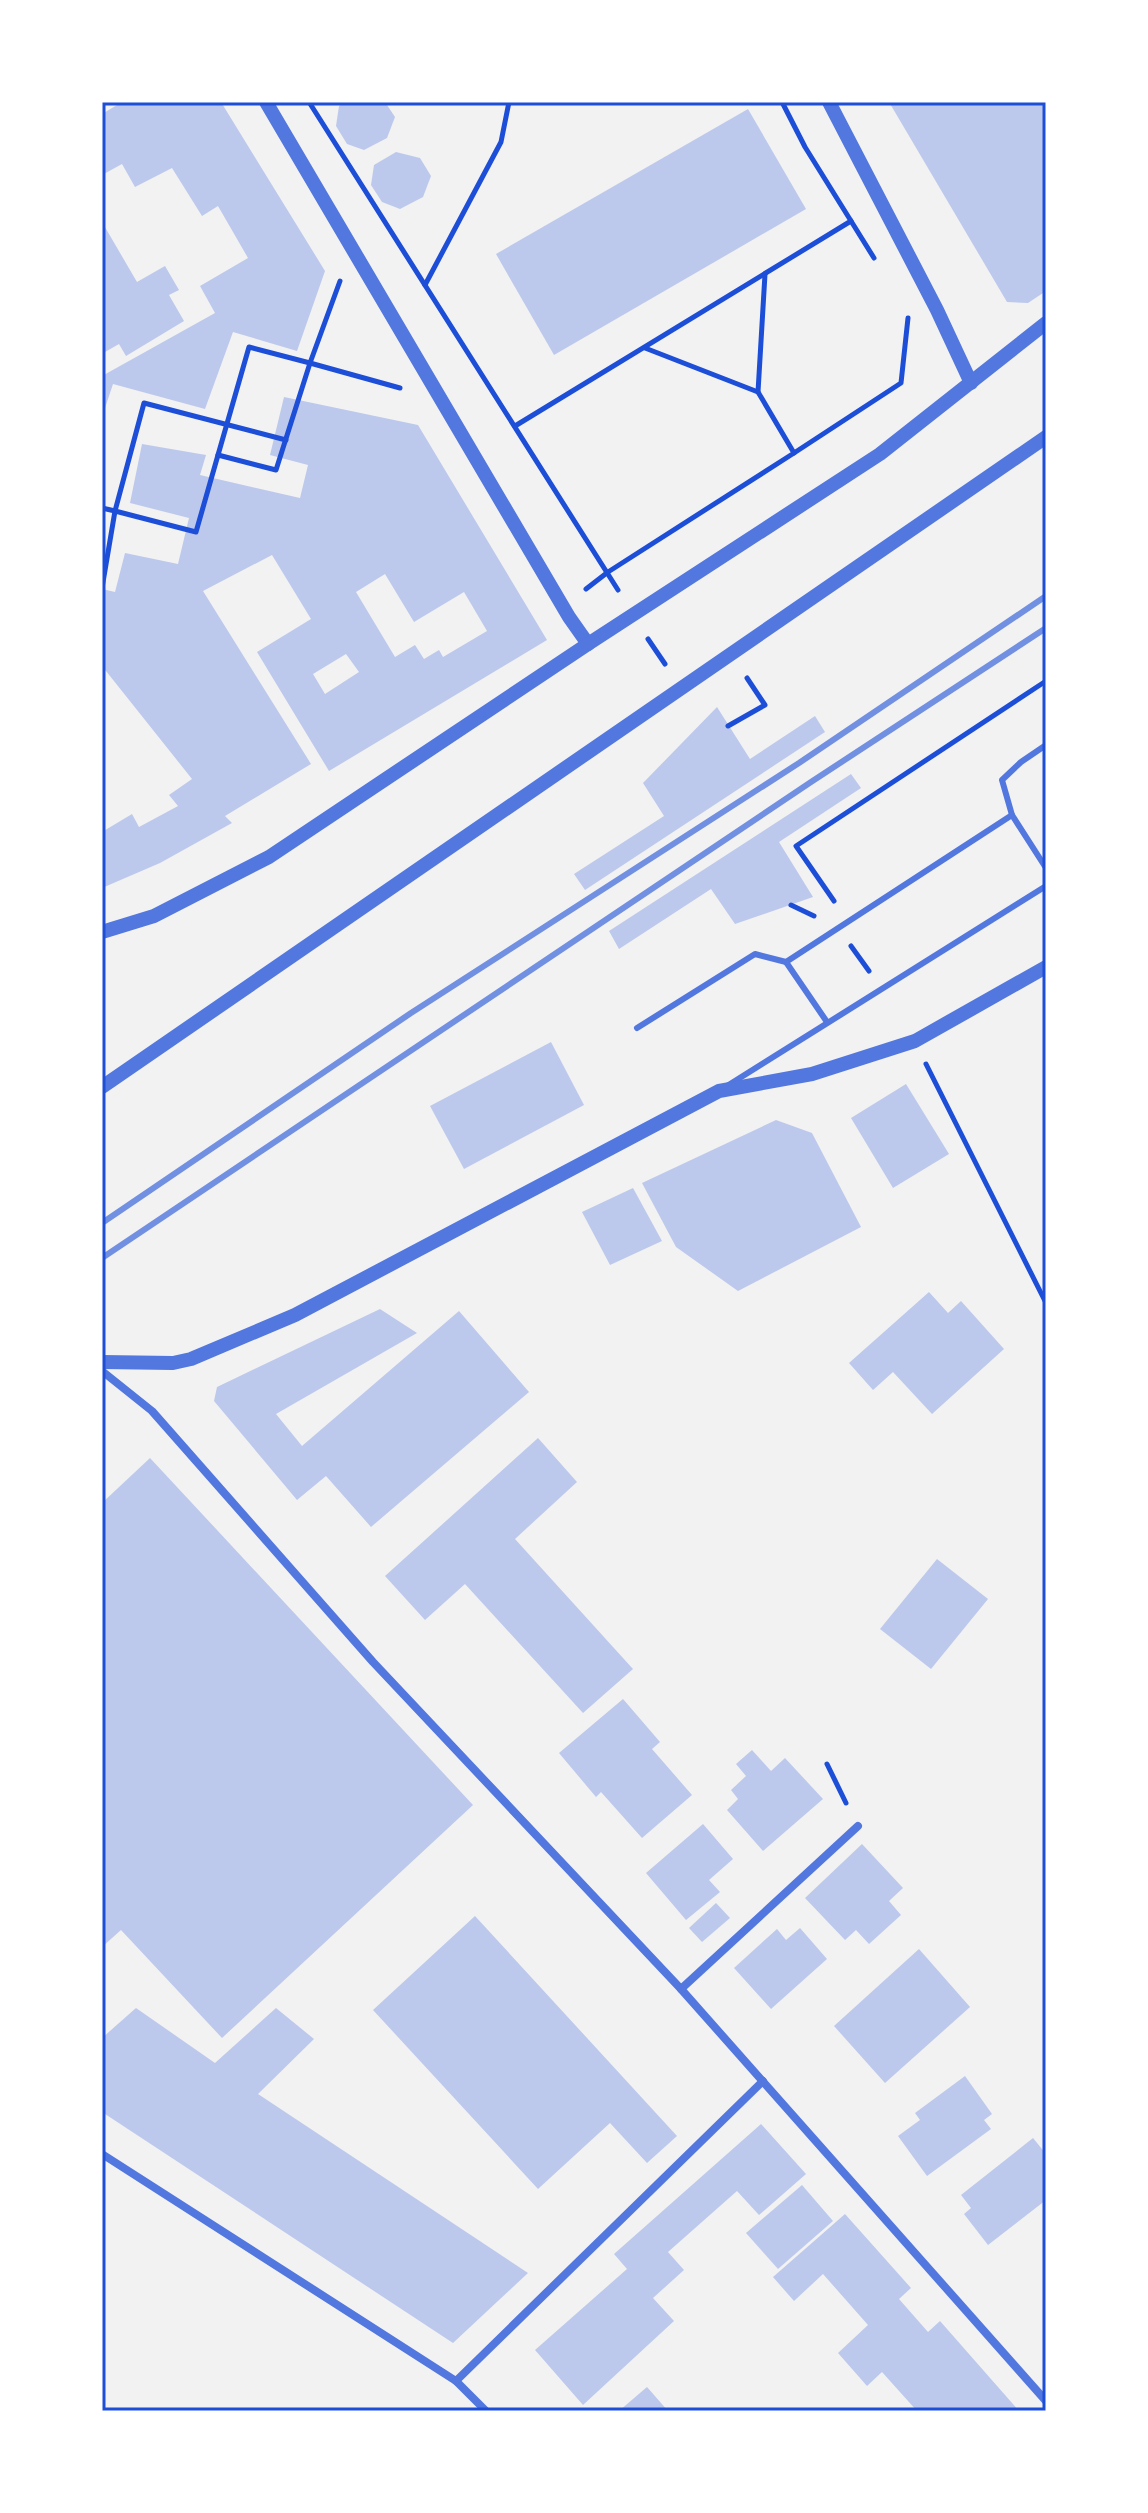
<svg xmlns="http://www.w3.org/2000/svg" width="1148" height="2513" font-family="'Fira Sans',sans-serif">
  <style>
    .building { fill: #bdc9ec; fill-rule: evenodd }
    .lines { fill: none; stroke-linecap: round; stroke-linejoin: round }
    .path { stroke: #1d4ed8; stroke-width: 5 }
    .service { stroke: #5277de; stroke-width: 6 }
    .minor { stroke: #5277de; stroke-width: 8 }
    .tertiary { stroke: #5277de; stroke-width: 14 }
    .rail { stroke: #7290e2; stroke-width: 6 }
    .neatline { fill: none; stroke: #1d4ed8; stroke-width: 3 }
  </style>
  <rect width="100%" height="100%" fill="#f2f2f2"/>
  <!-- building -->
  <g class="building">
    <path d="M 122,102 L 221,102 L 325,271 L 297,351 L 233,332 L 205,409 L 113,384 L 102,417 L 102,376 L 215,313 L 200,286 L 248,258 L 218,206 L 202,216 L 172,168 L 135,187 L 122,164 L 102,175 L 102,114 Z"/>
    <path d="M 345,102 L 385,102 L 395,117 L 387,138 L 364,150 L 347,144 L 336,126 L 339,106 Z"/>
    <path d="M 889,102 L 1046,102 L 1046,291 L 1028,303 L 1007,302 Z"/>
    <path d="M 748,109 L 806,209 L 554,355 L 496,254 Z"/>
    <path d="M 396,152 L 420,158 L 431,176 L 423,197 L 400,209 L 382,202 L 371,185 L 374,165 Z"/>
    <path d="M 102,222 L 137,282 L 165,266 L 179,290 L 169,295 L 184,321 L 126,356 L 119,344 L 105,352 L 102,347 Z"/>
    <path d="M 284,397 L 418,425 L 547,640 L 329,771 L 257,652 L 311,619 L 272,555 L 203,591 L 311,764 L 225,816 L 232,823 L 160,863 L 102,888 L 102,832 L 132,814 L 139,827 L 178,806 L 169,795 L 192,779 L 102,666 L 102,589 L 115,592 L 125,553 L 178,564 L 189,518 L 130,503 L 142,444 L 206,455 L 200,475 L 300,498 L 308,465 L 270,455 ZM 385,574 L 414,622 L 464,592 L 487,631 L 443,657 L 439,650 L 424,659 L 415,645 L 395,657 L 356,592 ZM 346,654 L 359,672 L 325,694 L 313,674 Z"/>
    <path d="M 717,707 L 750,759 L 815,716 L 825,732 L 585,890 L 574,874 L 664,816 L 643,783 Z"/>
    <path d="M 851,774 L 861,788 L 779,842 L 813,897 L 735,924 L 711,889 L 619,949 L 609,931 Z"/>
    <path d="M 551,1042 L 584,1105 L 464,1169 L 430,1106 Z"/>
    <path d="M 906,1084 L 949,1154 L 893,1188 L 851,1118 Z"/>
    <path d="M 776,1120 L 812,1133 L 861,1227 L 738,1291 L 676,1247 L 642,1183 Z"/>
    <path d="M 633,1188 L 662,1241 L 610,1265 L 582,1212 Z"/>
    <path d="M 929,1292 L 948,1313 L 961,1301 L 1004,1349 L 932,1414 L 893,1372 L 873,1390 L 849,1363 Z"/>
    <path d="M 380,1309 L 417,1333 L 276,1414 L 302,1446 L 459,1311 L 529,1392 L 371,1527 L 326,1476 L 297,1500 L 214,1401 L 217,1387 Z"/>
    <path d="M 538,1438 L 577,1482 L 515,1539 L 633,1669 L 583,1713 L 465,1584 L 425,1620 L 385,1576 Z"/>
    <path d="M 150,1458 L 473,1805 L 222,2038 L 121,1930 L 102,1947 L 102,1503 Z"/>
    <path d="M 937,1559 L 988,1599 L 931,1669 L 880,1629 Z"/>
    <path d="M 623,1699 L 660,1742 L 652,1749 L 692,1795 L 642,1838 L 601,1792 L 596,1797 L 559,1753 Z"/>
    <path d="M 752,1750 L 771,1771 L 785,1758 L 823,1799 L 763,1851 L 727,1810 L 738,1799 L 731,1790 L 746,1776 L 736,1764 Z"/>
    <path d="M 703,1824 L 733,1859 L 709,1880 L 720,1892 L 686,1920 L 646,1873 Z"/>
    <path d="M 862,1844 L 903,1888 L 889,1901 L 901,1915 L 869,1944 L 856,1930 L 845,1940 L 805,1898 Z"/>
    <path d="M 716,1903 L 730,1918 L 702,1942 L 689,1928 Z"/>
    <path d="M 475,1916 L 677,2136 L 647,2163 L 610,2123 L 538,2189 L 373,2010 Z"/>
    <path d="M 800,1928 L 827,1959 L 771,2009 L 734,1968 L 777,1929 L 786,1940 Z"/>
    <path d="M 919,1949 L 970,2007 L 885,2083 L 834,2026 Z"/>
    <path d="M 136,2008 L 215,2063 L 276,2008 L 314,2039 L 258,2094 L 528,2273 L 453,2343 L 102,2112 L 102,2038 Z"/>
    <path d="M 965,2076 L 992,2114 L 984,2120 L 991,2129 L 927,2176 L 898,2136 L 920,2120 L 915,2113 Z"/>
    <path d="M 761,2124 L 806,2174 L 759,2215 L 737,2191 L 668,2252 L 684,2270 L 653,2298 L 674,2321 L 583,2405 L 535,2350 L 627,2269 L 614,2254 Z"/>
    <path d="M 1033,2138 L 1046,2154 L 1046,2200 L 988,2245 L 964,2214 L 971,2208 L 961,2195 Z"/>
    <path d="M 802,2185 L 833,2221 L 778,2269 L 746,2233 Z"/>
    <path d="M 845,2214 L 911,2288 L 899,2299 L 928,2332 L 940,2321 L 1019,2411 L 917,2411 L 882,2372 L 867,2386 L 838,2353 L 868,2325 L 823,2274 L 794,2301 L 773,2277 Z"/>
    <path d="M 647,2387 L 668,2411 L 619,2411 Z"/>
  </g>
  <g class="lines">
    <!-- path -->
    <g class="path">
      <path d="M 309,102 L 618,590"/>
      <path d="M 851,221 L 874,258"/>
      <path d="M 425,285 L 501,142 L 509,102"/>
      <path d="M 645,348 L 758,392"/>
      <path d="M 515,426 L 851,221 L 805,147 L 782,102"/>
      <path d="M 794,453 L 901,383 L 908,318"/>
      <path d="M 218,455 L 249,347 L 310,363 L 340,281"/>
      <path d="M 102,508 L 115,511 L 144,403 L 286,440"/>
      <path d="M 102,588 L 115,511 L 196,532 L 218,455 L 276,470 L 310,363 L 400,388"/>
      <path d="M 586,589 L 608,572 L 794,453 L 758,392 L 765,274"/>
      <path d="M 648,639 L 665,664"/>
      <path d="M 728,726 L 765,705 L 747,678"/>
      <path d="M 834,901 L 796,846 L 1046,681"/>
      <path d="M 791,905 L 814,916"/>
      <path d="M 851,946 L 869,971"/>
      <path d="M 926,1064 L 1046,1303"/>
      <path d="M 827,1764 L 846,1803"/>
    </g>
    <!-- service -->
    <g class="service">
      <path d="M 1012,815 L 1002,780 L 1021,762 L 1046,745"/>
      <path d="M 786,962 L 1012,815 L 1046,868"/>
      <path d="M 637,1028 L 755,954 L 786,962 L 827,1022"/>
      <path d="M 727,1086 L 1046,886"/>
    </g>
    <!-- minor -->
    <g class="minor">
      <path d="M 102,1371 L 152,1411 L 373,1662 L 681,1989 L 1046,2401"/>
      <path d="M 681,1989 L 858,1826"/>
      <path d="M 102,2154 L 456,2381 L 486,2411"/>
      <path d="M 456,2381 L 763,2081"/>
    </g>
    <!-- tertiary -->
    <g class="tertiary">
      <path d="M 266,102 L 569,617 L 588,644"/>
      <path d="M 829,102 L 937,310 L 971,383"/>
      <path d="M 102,932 L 154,916 L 269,857 L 588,644 L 880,454 L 1046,323"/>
      <path d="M 102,1087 L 1046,437"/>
      <path d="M 102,1362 L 173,1363 L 191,1359 L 295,1315 L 719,1091 L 812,1074 L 915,1041 L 1046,967"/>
    </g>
    <!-- rail -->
    <g class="rail">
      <path d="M 102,1223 L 411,1013 L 799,763 L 1046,596"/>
      <path d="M 102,1258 L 811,782 L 1046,628"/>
    </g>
  </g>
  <!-- border -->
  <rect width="1148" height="2513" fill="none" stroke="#ffffff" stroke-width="208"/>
  <rect x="104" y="104" width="940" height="2305" class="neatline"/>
</svg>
